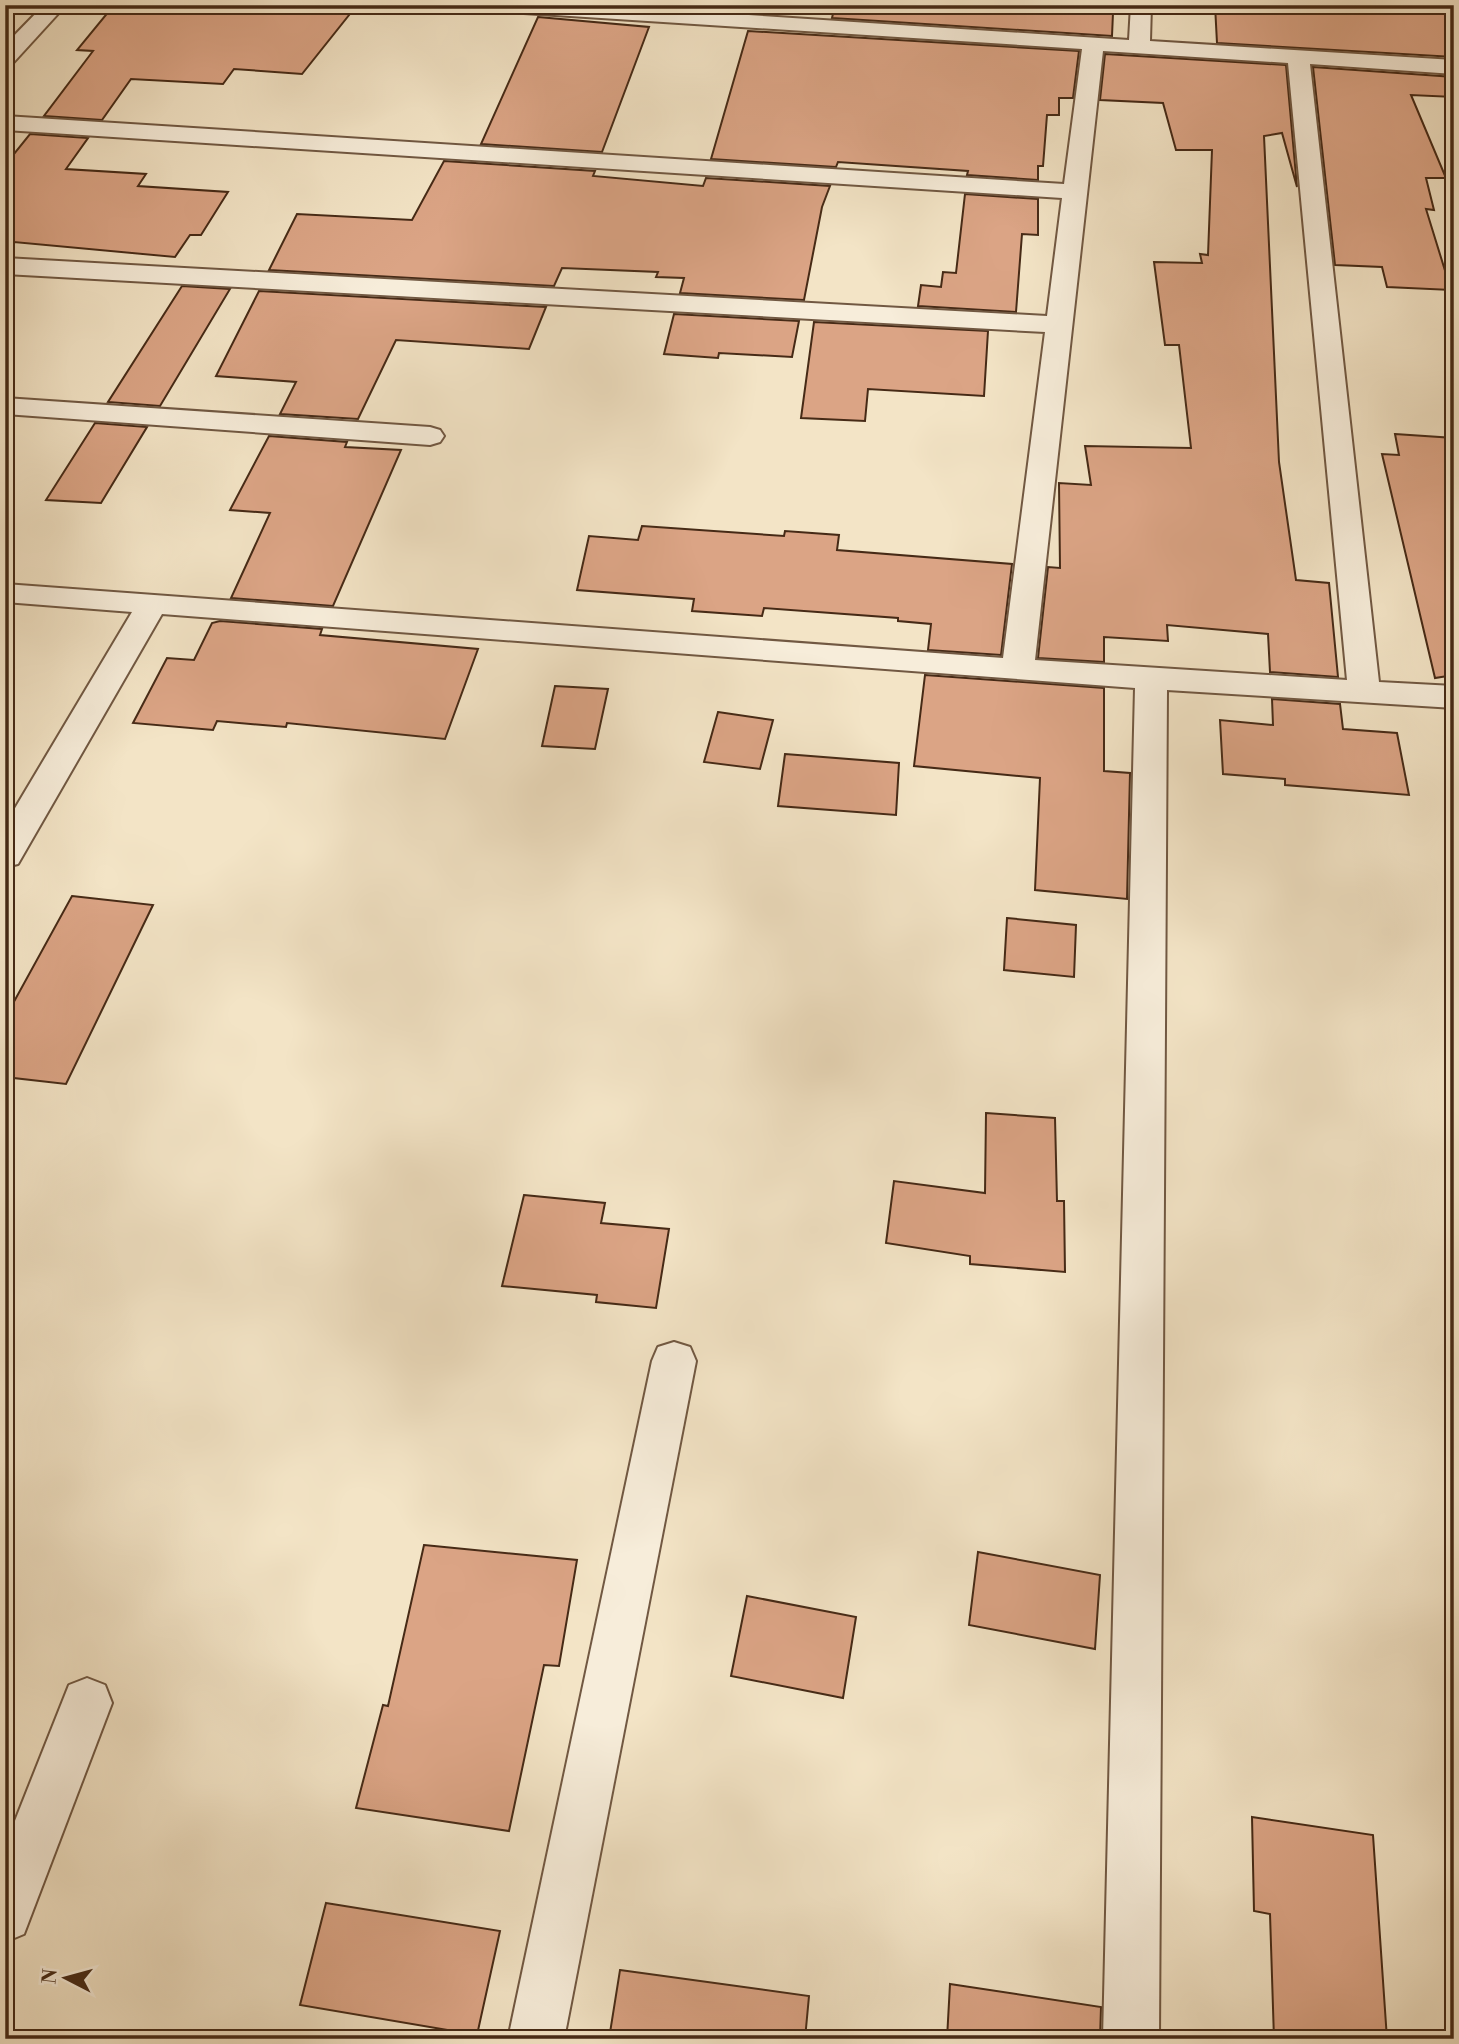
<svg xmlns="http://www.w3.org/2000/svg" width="1459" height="2044" font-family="'Libre Bodoni',serif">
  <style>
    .building { fill: #dba485; stroke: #462a16; stroke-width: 2 }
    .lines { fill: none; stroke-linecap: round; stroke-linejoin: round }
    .minor-casing { stroke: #715842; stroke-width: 4 }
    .minor { fill: #f7edda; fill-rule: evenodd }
  </style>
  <rect width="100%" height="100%" fill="#f3e4c6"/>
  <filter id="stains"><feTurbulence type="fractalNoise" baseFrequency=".00286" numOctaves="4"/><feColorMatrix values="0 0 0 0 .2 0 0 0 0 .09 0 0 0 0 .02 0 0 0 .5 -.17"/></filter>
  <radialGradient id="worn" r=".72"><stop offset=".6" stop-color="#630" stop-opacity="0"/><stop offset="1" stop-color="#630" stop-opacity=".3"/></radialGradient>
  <!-- building -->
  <g class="building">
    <path d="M 114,5 L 357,5 L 302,74 L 234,69 L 223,84 L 131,79 L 102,120 L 44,116 L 93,51 L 77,50 Z"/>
    <path d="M 835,5 L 1000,5 L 1113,13 L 1112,36 L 832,18 Z"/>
    <path d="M 1215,5 L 1454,5 L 1454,57 L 1217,43 Z"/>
    <path d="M 538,17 L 649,27 L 602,152 L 481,144 Z"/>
    <path d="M 748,31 L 1079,51 L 1073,98 L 1059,98 L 1059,115 L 1047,115 L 1043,166 L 1038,166 L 1038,180 L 967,175 L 968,171 L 838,162 L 836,167 L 711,159 Z"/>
    <path d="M 1105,54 L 1286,65 L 1297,187 L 1282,133 L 1264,136 L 1279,462 L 1296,580 L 1329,583 L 1338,677 L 1270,672 L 1268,634 L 1167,625 L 1168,641 L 1104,637 L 1104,662 L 1038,658 L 1048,567 L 1060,568 L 1059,483 L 1091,485 L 1085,446 L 1191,448 L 1179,345 L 1165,345 L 1154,262 L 1202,263 L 1200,254 L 1208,255 L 1212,150 L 1176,150 L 1163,103 L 1100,100 Z"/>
    <path d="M 1313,67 L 1454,77 L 1454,97 L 1411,95 L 1446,178 L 1426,178 L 1434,210 L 1426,209 L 1451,290 L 1387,287 L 1382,267 L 1335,265 Z"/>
    <path d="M 30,134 L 88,138 L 66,169 L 146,174 L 138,186 L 228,192 L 201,235 L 190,235 L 175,257 L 14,242 L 5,255 L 5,165 Z"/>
    <path d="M 444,161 L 595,171 L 593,176 L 703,186 L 706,178 L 830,186 L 822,207 L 804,300 L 680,293 L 684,278 L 656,277 L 658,272 L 562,268 L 554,286 L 269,270 L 297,214 L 412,220 Z"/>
    <path d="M 965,194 L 1038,199 L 1038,235 L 1022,234 L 1016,312 L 918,306 L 921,285 L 941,287 L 943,272 L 956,273 Z"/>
    <path d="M 182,286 L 230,289 L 160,406 L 108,402 Z"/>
    <path d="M 259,291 L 546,307 L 529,349 L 396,340 L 358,419 L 280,414 L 296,382 L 216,376 Z"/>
    <path d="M 674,314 L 799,321 L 792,357 L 719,353 L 718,358 L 664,354 Z"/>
    <path d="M 814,322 L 988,331 L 984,396 L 868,389 L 865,421 L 801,418 Z"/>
    <path d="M 95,423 L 147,427 L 101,503 L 46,500 Z"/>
    <path d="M 1395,434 L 1454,438 L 1454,675 L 1435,678 L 1382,454 L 1399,455 Z"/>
    <path d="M 269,436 L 347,442 L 345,447 L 401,450 L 333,606 L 231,598 L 270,513 L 230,510 Z"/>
    <path d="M 642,526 L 784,536 L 785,531 L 839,535 L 837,550 L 1012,564 L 1001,655 L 928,650 L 931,624 L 898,621 L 898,618 L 764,608 L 762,616 L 692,611 L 694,599 L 577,590 L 589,536 L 638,540 Z"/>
    <path d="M 220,621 L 322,629 L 320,635 L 478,649 L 445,739 L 287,723 L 286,727 L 217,721 L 213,730 L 133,723 L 167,658 L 194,660 L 212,623 Z"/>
    <path d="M 925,675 L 1104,688 L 1104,771 L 1130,773 L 1127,899 L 1035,890 L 1040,778 L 914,766 Z"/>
    <path d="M 555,686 L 608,689 L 595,749 L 542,746 Z"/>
    <path d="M 1272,699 L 1340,704 L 1343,729 L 1397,733 L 1409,795 L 1285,785 L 1285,779 L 1223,774 L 1220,720 L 1273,725 Z"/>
    <path d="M 718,712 L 773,720 L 760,769 L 704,762 Z"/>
    <path d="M 785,754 L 899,763 L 896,815 L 778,806 Z"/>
    <path d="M 72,896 L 153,905 L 66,1084 L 5,1077 L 5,1018 Z"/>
    <path d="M 1007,918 L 1076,925 L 1074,977 L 1004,970 Z"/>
    <path d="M 986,1113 L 1055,1118 L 1057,1201 L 1064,1201 L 1065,1272 L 970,1264 L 970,1256 L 886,1243 L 894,1181 L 985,1193 Z"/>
    <path d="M 524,1195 L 605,1203 L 601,1223 L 669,1229 L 656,1308 L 596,1302 L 597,1295 L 502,1286 Z"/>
    <path d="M 424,1545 L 577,1560 L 559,1666 L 544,1665 L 509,1831 L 356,1808 L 383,1705 L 388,1706 Z"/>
    <path d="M 978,1552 L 1100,1575 L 1095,1649 L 969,1625 Z"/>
    <path d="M 747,1596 L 856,1617 L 843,1698 L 731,1676 Z"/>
    <path d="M 1252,1817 L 1373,1835 L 1387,2039 L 1274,2039 L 1270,1914 L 1254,1911 Z"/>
    <path d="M 326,1903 L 500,1931 L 477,2035 L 300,2005 Z"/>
    <path d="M 620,1970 L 809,1996 L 805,2039 L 609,2039 Z"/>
    <path d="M 950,1984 L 1101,2007 L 1100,2039 L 947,2039 Z"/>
  </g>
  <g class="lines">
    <!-- minor casing -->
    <g class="minor-casing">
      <g id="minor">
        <path d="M 44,5 L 66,5 L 13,63 L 5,64 L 5,45 Z"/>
        <path d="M 483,5 L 594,5 L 1129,40 L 1131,5 L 1151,5 L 1150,41 L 1454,60 L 1454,74 L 1310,64 L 1379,682 L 1454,686 L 1454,708 L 1167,690 L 1159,2039 L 1103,2039 L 1135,688 L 162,614 L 18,864 L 5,867 L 5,825 L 132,612 L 5,602 L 5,584 L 1003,658 L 1045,332 L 5,274 L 5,258 L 1047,316 L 1062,198 L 5,130 L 5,116 L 1064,184 L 1082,49 L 493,11 ZM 1103,51 L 1288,63 L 1347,680 L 1035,660 Z"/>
        <path d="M 5,398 L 430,427 L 440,430 L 444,436 L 440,442 L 430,445 L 5,414 Z"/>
        <path d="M 674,1342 L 690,1347 L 696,1361 L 564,2039 L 508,2039 L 652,1361 L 658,1347 Z"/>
        <path d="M 87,1678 L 105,1685 L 112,1703 L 24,1934 L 5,1942 L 5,1846 L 69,1685 Z"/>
      </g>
    </g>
    <!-- minor -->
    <use href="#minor" class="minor"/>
  </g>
  <!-- margin -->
  <rect width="1459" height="2044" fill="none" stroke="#f3e4c6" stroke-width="28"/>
  <rect x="7" y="7" width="1445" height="2030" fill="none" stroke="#462a16" stroke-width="3.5"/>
  <rect x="14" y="14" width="1431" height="2016" fill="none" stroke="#462a16" stroke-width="2"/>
  <!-- north arrow -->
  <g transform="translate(66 1978) rotate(276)" stroke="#f7edda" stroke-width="5" paint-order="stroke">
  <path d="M0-5L12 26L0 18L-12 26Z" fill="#462a16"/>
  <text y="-10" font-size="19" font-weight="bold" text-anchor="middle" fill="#462a16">N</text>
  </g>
  <rect width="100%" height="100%" filter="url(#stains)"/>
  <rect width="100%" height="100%" fill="url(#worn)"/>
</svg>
